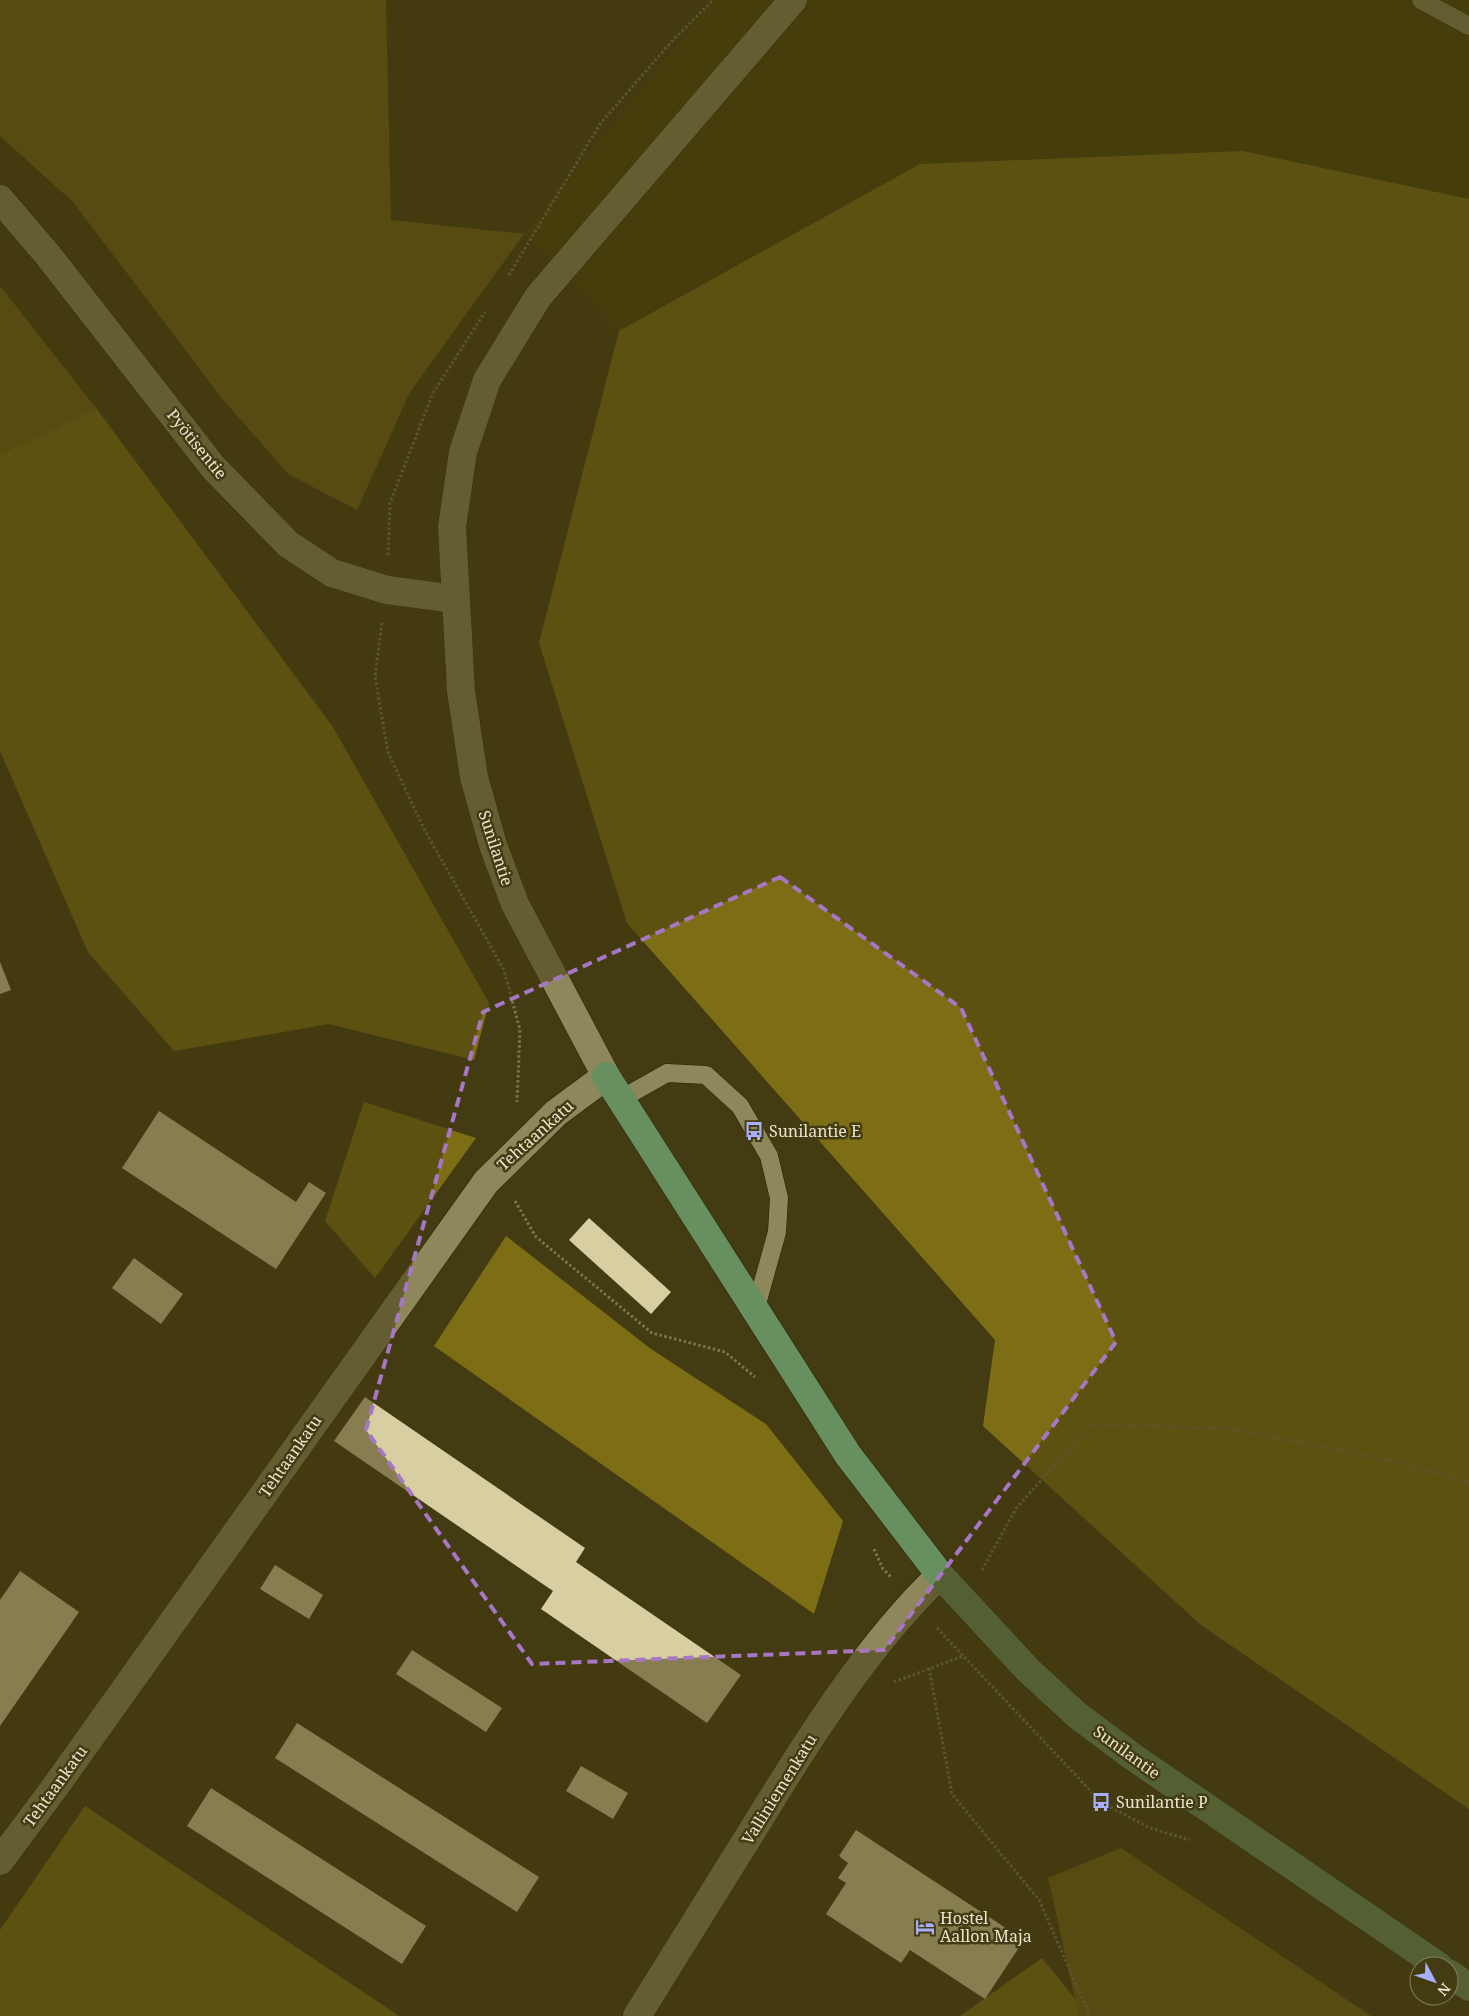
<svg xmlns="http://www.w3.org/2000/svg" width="1469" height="2016" font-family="'Noto Serif',serif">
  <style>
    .built { fill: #4a400b }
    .green { fill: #6f6112 }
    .forest { fill: #7d6e15 }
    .building { fill: #d7cea1 }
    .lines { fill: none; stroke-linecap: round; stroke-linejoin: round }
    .lane-casing { stroke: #282203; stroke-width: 19 }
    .street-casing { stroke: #282203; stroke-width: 29 }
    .secondary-casing { stroke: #282203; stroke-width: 29 }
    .path { stroke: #7a7450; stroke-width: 3; stroke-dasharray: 2.5 2.5; stroke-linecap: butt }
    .lane { stroke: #8f875c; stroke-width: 18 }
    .street { stroke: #8f875c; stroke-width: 28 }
    .secondary { stroke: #688f60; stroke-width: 28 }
    .marked { fill: none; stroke: #a776c5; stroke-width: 4; stroke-dasharray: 10 6; stroke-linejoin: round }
    .labels { text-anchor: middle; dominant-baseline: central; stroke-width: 5; stroke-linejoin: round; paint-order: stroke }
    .street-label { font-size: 16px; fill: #e9e5cf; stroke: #433b11 }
    .poi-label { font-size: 16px; fill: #e9e5cf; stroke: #433b11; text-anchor: start }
  </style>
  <rect width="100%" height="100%" fill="#433b11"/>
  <!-- built -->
  <path class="built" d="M 714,0 L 1469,0 L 1469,199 L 1243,151 L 920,164 L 619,331 L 524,234 Z"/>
  <!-- green -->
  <g class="green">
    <path d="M 0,0 L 386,0 L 391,220 L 524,234 L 410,392 L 357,510 L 288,474 L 221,397 L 73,202 L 0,136 Z"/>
    <path d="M 0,286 L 96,408 L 0,455 Z"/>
    <path d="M 1121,1848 L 1371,2016 L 1079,2016 L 1048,1878 Z"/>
  </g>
  <!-- forest -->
  <g class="forest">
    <path d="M 1243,151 L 1469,199 L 1469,1809 L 1201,1625 L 983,1426 L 995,1340 L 627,923 L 539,643 L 619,331 L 920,164 Z"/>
    <path d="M 96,408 L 333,727 L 489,1003 L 474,1060 L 329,1024 L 174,1051 L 88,952 L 0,751 L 0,455 Z"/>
    <path d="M 364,1102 L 476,1138 L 375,1278 L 325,1221 Z"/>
    <path d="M 506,1236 L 651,1349 L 766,1424 L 843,1521 L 814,1614 L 434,1346 Z"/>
    <path d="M 85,1806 L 399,2016 L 400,2016 L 0,2016 L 0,1930 Z"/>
    <path d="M 1042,1958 L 1075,1999 L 1079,2016 L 960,2016 Z"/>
  </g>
  <!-- building -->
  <g class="building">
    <path d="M 0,962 L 11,990 L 0,994 Z"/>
    <path d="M 159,1111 L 296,1202 L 309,1182 L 326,1193 L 276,1269 L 122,1168 Z"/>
    <path d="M 589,1218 L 671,1292 L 651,1314 L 569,1240 Z"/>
    <path d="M 134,1258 L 183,1294 L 161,1324 L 112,1288 Z"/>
    <path d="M 365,1397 L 585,1548 L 576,1562 L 741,1675 L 707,1723 L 541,1609 L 553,1591 L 334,1441 Z"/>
    <path d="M 275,1565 L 323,1595 L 309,1619 L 260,1589 Z"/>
    <path d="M 20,1571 L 79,1612 L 0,1726 L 0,1600 Z"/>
    <path d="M 412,1650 L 502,1708 L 486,1732 L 396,1674 Z"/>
    <path d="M 297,1723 L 539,1877 L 517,1912 L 275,1758 Z"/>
    <path d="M 581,1766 L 628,1793 L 613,1819 L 566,1791 Z"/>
    <path d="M 211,1788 L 426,1926 L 402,1964 L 187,1826 Z"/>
    <path d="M 856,1830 L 1024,1940 L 985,1999 L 910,1950 L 901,1963 L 826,1914 L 846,1883 L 838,1878 L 848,1863 L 839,1856 Z"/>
  </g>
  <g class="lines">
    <!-- lane casing -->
    <g class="lane-casing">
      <g id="lane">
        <path d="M 1421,0 L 1469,26"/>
        <path d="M 621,1099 L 667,1073 L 706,1075 L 740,1106 L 769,1156 L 779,1198 L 777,1232 L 755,1311"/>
      </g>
    </g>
    <!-- street casing -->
    <g class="street-casing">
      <g id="street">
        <path d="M 0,199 L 47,254 L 213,467 L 288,544 L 332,573 L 387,590 L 455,599"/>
        <path d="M 0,1861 L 55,1787 L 486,1182 L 556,1113 L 606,1076 L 515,904 L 493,845 L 474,777 L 461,691 L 452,527 L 463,452 L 487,380 L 538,297 L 793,0"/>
        <path d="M 637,2016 C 677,1952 717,1888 757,1823 C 809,1738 868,1644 940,1575"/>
      </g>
    </g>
    <!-- secondary casing -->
    <g class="secondary-casing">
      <g id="secondary">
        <path d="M 606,1076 L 848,1455 L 940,1575 L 1028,1670 L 1077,1715 L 1133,1757 L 1439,1966"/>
        <path d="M 1449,1973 L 1469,1987"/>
      </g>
    </g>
    <!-- path -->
    <g class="path">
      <path d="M 509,275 L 600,124 L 672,41 L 713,0"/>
      <path d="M 388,555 L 390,503 L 433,393 L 485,312"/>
      <path d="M 382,623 L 375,677 L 388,752 L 423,827 L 504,970 L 520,1030 L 517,1102"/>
      <path d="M 515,1201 L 536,1237 L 652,1333 L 725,1352 L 755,1377"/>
      <path d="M 874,1549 L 883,1569 L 891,1577"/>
      <path d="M 982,1570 L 1017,1507 L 1092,1424 L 1233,1429 L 1392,1461 L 1469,1482"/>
      <path d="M 937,1628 L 1101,1802 L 1150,1828 L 1190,1840"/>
      <path d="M 929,1668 L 952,1794 L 1039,1900 L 1090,2016"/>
      <path d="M 894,1682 L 963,1656"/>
    </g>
    <!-- lane -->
    <use href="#lane" class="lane"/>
    <!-- street -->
    <use href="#street" class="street"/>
    <!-- secondary -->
    <use href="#secondary" class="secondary"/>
  </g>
  <!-- marked area -->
  <path d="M0 0H1469V2016H0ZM 780,877 L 961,1008 L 1116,1342 L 884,1650 L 532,1664 L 366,1430 L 483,1012 Z" fill="#433b11" fill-opacity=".55" fill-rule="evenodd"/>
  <path class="marked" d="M 780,877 L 961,1008 L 1116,1342 L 884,1650 L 532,1664 L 366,1430 L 483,1012 Z"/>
  <!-- icons -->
  <defs>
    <g id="bus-bare" transform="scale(1.5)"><path d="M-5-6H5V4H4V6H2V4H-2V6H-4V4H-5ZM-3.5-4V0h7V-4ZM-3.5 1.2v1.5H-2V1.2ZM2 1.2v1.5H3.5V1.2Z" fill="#a8b0fc" stroke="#433b11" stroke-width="2.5" paint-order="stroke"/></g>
    <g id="hotel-bare" transform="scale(1.5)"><path d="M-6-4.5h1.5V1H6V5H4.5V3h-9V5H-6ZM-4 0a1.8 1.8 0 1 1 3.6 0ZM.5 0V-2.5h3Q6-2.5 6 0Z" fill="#a8b0fc" stroke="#433b11" stroke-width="2.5" paint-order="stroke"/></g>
  </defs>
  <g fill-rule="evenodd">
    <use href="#bus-bare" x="754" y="1131"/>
    <use href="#bus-bare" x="1101" y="1802"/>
    <use href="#hotel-bare" x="925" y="1927"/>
  </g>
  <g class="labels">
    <!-- street labels -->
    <g class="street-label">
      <text transform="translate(197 444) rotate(51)">Pyötisentie</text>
      <text transform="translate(496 848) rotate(72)">Sunilantie</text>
      <text transform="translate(535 1135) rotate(-42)">Tehtaankatu</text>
      <text transform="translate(290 1456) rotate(-55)">Tehtaankatu</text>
      <text transform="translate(1127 1752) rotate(36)">Sunilantie</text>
      <text transform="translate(55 1786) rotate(-54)">Tehtaankatu</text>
      <text transform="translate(779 1789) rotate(-58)">Valliniemenkatu</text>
    </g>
    <!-- poi labels -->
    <g class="poi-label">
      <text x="769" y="1131">Sunilantie E</text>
      <text x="1116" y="1802">Sunilantie P</text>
      <text x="940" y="1918">Hostel<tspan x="940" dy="18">Aallon Maja</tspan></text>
    </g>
  </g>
  <!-- north arrow -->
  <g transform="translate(1434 1981) rotate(131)"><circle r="24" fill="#433b11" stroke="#857f5d"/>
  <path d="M0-4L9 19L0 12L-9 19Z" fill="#a8b0fc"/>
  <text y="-8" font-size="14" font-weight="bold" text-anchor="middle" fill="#e9e5cf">N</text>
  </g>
</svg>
